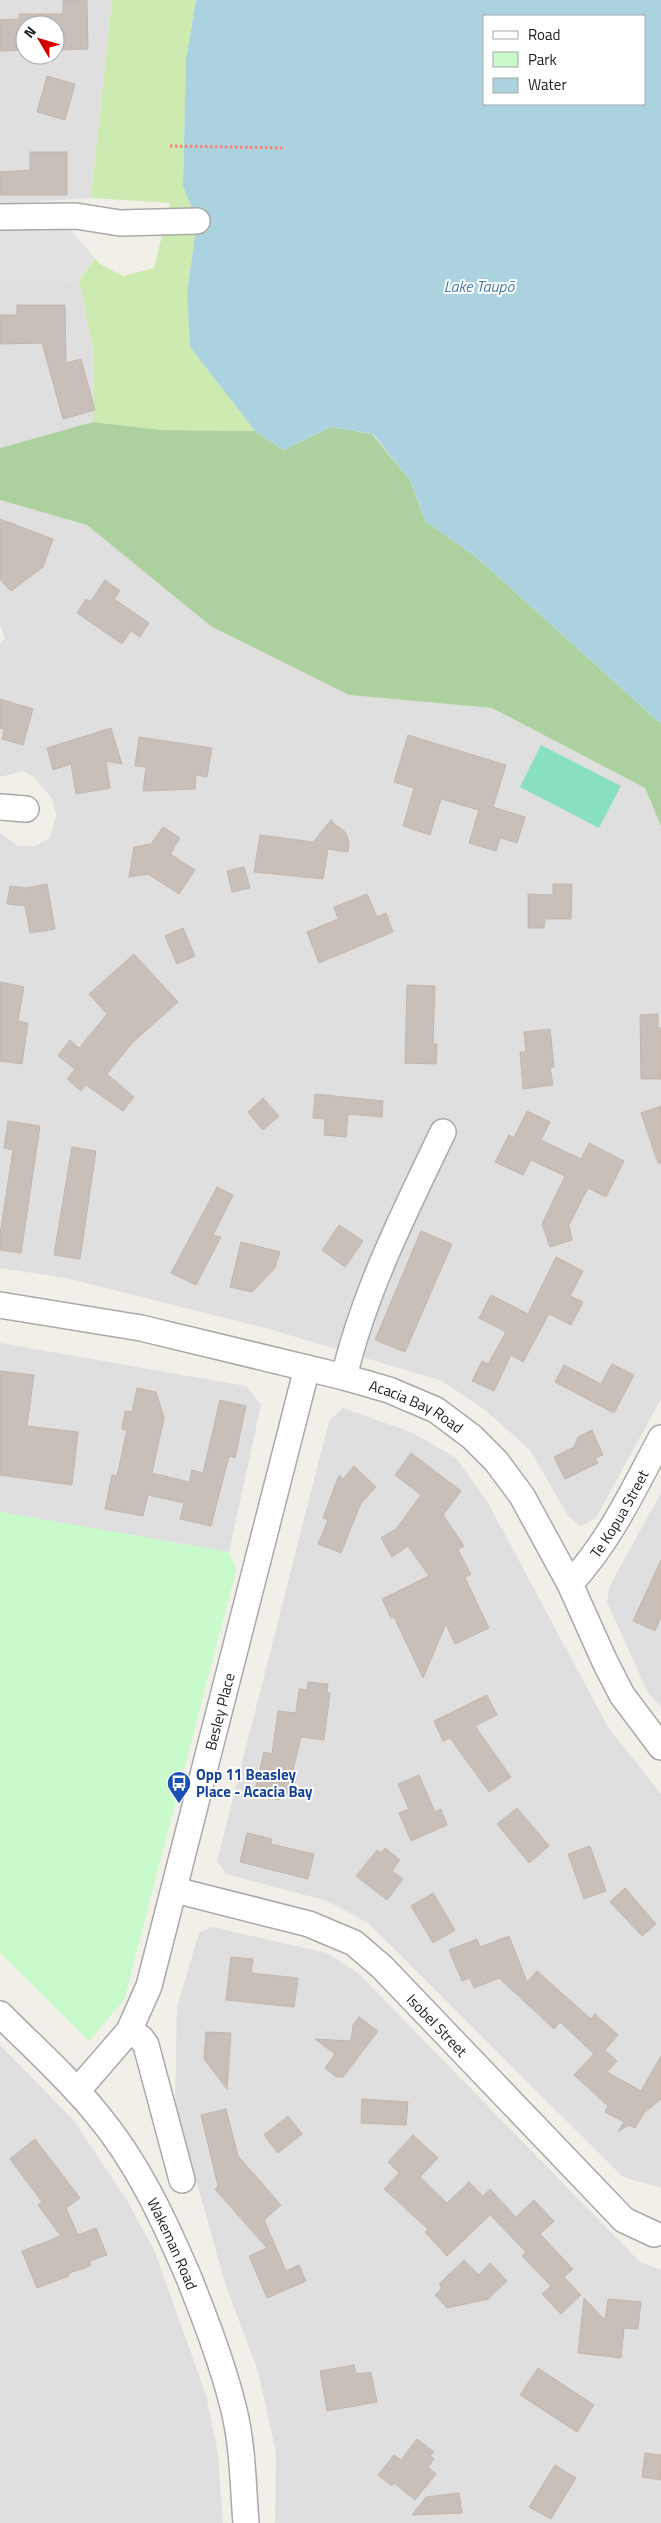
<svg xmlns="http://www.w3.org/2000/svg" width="661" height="2523" font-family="'Titillium Web',sans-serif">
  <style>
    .residential { fill: #e0dfdf; fill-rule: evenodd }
    .grass { fill: #cdebb0 }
    .forest { fill: #add19e }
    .park { fill: #c8facc }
    .pitch { fill: #88e0be }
    .parking { fill: #e2e2e2 }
    .water { fill: #aad3df; fill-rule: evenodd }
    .building { fill: #c7bfb8; stroke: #c4b6ab }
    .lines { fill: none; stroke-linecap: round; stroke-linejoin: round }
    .minor-casing { stroke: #a9a9a9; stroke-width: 28 }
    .path { stroke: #fa8072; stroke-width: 3; stroke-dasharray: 2.5 2.5; stroke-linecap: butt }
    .minor { stroke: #fff; stroke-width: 25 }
    .labels { text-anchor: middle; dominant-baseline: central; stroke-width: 4; stroke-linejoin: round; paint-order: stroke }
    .street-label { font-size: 15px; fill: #222; stroke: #fff }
    .transit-label { font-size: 15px; font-weight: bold; fill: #164399; stroke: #fff; text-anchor: start }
    .water-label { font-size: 16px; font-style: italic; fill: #4a7aab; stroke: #fff }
  </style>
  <rect width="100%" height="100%" fill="#f2efe9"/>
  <!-- residential -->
  <g class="residential">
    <path d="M 0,0 L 112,0 L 91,198 L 0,204 ZM 25,25 L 55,25 L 55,55 L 25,55 Z"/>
    <path d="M 0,278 L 79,281 L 94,353 L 93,422 L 0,448 Z"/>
    <path d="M 0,500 L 87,525 L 162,580 L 212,627 L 349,695 L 492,708 L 645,788 L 661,826 L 661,1399 L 596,1518 L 580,1526 L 569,1517 L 530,1450 L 485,1410 L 442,1381 L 269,1329 L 66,1278 L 0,1268 L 0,833 L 18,846 L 35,846 L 50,838 L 56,816 L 53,800 L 34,777 L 23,771 L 0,777 L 0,644 L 5,638 L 0,625 Z"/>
    <path d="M 0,1343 L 246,1386 L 261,1405 L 229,1552 L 0,1512 Z"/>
    <path d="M 343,1408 L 413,1433 L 456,1458 L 488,1503 L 608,1727 L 661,1794 L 661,2188 L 623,2177 L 368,1923 L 327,1901 L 226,1874 L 217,1861 L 329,1421 Z"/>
    <path d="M 661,1493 L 661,1707 L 648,1693 L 607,1602 L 609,1587 Z"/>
    <path d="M 212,1927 L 327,1953 L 358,1973 L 640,2262 L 661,2270 L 661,2523 L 275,2523 L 276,2453 L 258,2371 L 226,2286 L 175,2106 L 177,2007 L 199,1933 Z"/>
    <path d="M 0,2045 L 74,2121 L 126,2199 L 155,2252 L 206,2395 L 218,2453 L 223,2523 L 0,2523 Z"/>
  </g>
  <!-- grass -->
  <path class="grass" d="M 112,0 L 196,0 L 186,59 L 183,186 L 197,221 L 187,293 L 190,347 L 255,431 L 161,430 L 93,422 L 94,353 L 79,281 L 95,258 L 100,264 L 123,276 L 154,268 L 170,203 L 91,198 Z"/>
  <!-- forest -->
  <path class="forest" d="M 93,422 L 161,430 L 255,431 L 283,450 L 331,427 L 372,434 L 410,480 L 425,521 L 475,556 L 661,724 L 661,826 L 645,788 L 492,708 L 349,695 L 212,627 L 87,525 L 0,500 L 0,448 Z"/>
  <!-- park -->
  <path class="park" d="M 0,1512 L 229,1552 L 236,1570 L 124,2000 L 89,2041 L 0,1953 Z"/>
  <!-- pitch -->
  <path class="pitch" d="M 541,745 L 621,786 L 599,828 L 520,787 Z"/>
  <!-- parking -->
  <path class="parking" d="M 64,223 L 95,258 L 79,281 L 0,278 L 0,224 Z"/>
  <!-- water -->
  <path class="water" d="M 196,0 L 661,0 L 661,724 L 475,556 L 425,521 L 410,480 L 373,434 L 331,427 L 283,450 L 255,431 L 190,347 L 187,293 L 197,221 L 183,186 L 186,59 ZM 485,16 L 645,16 L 645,104 L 485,104 Z"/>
  <!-- building -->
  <g class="building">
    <path d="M 63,0 L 87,0 L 88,49 L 55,50 L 55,25 L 25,25 L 25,50 L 0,51 L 0,20 L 19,19 L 19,14 L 63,14 Z"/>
    <path d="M 47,76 L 75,84 L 65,120 L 37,112 Z"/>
    <path d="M 30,152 L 67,152 L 67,195 L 0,195 L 0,172 L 30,170 Z"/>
    <path d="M 17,305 L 65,305 L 66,363 L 81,359 L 95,410 L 63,419 L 42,343 L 0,344 L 0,315 L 17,315 Z"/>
    <path d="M 0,519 L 53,539 L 43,567 L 11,591 L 0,580 Z"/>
    <path d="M 105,580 L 120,591 L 114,599 L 149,623 L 140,637 L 131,631 L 122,644 L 77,613 L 86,599 L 90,602 Z"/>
    <path d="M 0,699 L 33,709 L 23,745 L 2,739 L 4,729 L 0,728 Z"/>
    <path d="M 111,728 L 122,764 L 106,761 L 110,788 L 76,794 L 71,764 L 53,770 L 47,748 Z"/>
    <path d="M 408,735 L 506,765 L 493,807 L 525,817 L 517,843 L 500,838 L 496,851 L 469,843 L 479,810 L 441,799 L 430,835 L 403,826 L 414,788 L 394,782 Z"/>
    <path d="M 139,737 L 212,748 L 207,777 L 196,775 L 195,789 L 143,791 L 146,767 L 135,766 Z"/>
    <path d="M 332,819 L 332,822 L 345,832 L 349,841 L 348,852 L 328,849 L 323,879 L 254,872 L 260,835 L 313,842 Z"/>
    <path d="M 163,827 L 180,838 L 170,854 L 195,870 L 179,894 L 148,874 L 129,877 L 134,847 L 151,844 Z"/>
    <path d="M 244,867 L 250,888 L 232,892 L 227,871 Z"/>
    <path d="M 47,884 L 55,929 L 30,933 L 25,906 L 7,904 L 10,886 L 26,888 Z"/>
    <path d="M 553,884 L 572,884 L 571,919 L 545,919 L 544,928 L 528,928 L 528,894 L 553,895 Z"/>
    <path d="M 367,894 L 377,917 L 386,913 L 393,932 L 319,963 L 307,932 L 338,919 L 334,907 Z"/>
    <path d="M 183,928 L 195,956 L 177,964 L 165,936 Z"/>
    <path d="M 134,954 L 178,1002 L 132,1043 L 107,1074 L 134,1097 L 123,1111 L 86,1085 L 81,1091 L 67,1079 L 75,1069 L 58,1056 L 70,1040 L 79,1048 L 107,1014 L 89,994 Z"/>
    <path d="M 0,982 L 24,987 L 18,1021 L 28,1023 L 22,1064 L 0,1061 Z"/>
    <path d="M 407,985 L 435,986 L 433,1044 L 437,1044 L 436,1064 L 405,1063 Z"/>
    <path d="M 658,1014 L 658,1028 L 661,1028 L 661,1079 L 641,1079 L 640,1015 Z"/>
    <path d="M 550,1029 L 554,1067 L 550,1067 L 553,1085 L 523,1089 L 520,1052 L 526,1052 L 524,1032 Z"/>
    <path d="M 315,1094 L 383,1101 L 382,1117 L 348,1114 L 346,1137 L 324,1135 L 325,1119 L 313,1118 Z"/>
    <path d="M 263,1098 L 279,1116 L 263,1130 L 248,1112 Z"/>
    <path d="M 661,1106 L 661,1163 L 658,1163 L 641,1113 Z"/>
    <path d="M 527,1111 L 550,1122 L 541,1140 L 581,1159 L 589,1143 L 624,1161 L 606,1197 L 588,1188 L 569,1225 L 572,1240 L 550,1247 L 542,1224 L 565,1176 L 531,1160 L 523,1175 L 495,1162 L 509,1135 L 514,1138 Z"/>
    <path d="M 8,1121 L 40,1126 L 21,1253 L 0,1250 L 0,1234 L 13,1150 L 4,1148 Z"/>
    <path d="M 72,1147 L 96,1151 L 80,1259 L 54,1255 Z"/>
    <path d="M 217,1187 L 233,1195 L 213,1235 L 221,1237 L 196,1285 L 171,1273 Z"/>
    <path d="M 339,1225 L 363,1241 L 345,1267 L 322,1250 Z"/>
    <path d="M 421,1231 L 452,1244 L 405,1352 L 375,1340 Z"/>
    <path d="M 241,1242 L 280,1252 L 275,1268 L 252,1292 L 230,1287 Z"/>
    <path d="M 556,1257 L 583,1271 L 570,1296 L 583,1302 L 571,1325 L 549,1314 L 523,1362 L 511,1355 L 494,1391 L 472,1381 L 482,1361 L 488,1364 L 506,1332 L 479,1318 L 491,1295 L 528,1314 Z"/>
    <path d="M 612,1364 L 634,1375 L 614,1413 L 555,1382 L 564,1365 L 601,1384 Z"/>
    <path d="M 0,1371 L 34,1375 L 27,1426 L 78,1432 L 72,1485 L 0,1475 Z"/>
    <path d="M 137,1388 L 156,1392 L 164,1418 L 152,1473 L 189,1482 L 192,1470 L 203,1473 L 220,1400 L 246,1406 L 235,1458 L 229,1456 L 211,1526 L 180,1519 L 184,1503 L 148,1495 L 143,1516 L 105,1509 L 112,1475 L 117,1476 L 127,1430 L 122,1429 L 125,1411 L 132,1412 Z"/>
    <path d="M 592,1430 L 603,1455 L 595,1458 L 598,1463 L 565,1479 L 554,1457 L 574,1447 L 578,1437 Z"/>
    <path d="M 411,1453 L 461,1491 L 443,1515 L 464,1546 L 458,1550 L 471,1574 L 465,1578 L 489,1628 L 455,1644 L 446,1624 L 423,1678 L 394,1617 L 391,1618 L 382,1599 L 429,1576 L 408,1546 L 392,1557 L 381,1538 L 396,1529 L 421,1495 L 395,1475 Z"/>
    <path d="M 354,1466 L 376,1487 L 361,1503 L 341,1553 L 318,1544 L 328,1520 L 323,1518 L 339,1475 L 343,1479 Z"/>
    <path d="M 661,1560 L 661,1617 L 655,1631 L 633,1621 Z"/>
    <path d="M 308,1682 L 328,1684 L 327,1693 L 330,1693 L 324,1740 L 301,1737 L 292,1774 L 297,1775 L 292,1796 L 280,1793 L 279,1800 L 254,1794 L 264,1752 L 272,1754 L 278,1711 L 296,1713 L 299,1689 L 307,1690 Z"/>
    <path d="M 487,1695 L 497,1715 L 475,1726 L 511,1777 L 489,1792 L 450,1738 L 443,1741 L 434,1721 Z"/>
    <path d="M 419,1775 L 435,1812 L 441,1809 L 447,1825 L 411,1841 L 399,1813 L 409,1809 L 398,1784 Z"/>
    <path d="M 517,1808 L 549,1846 L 529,1863 L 497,1824 Z"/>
    <path d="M 247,1833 L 272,1839 L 271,1844 L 314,1854 L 308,1879 L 240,1862 Z"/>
    <path d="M 590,1846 L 606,1891 L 584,1899 L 568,1854 Z"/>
    <path d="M 385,1848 L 400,1860 L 392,1871 L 403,1879 L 387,1900 L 356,1876 L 377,1850 L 381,1853 Z"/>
    <path d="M 625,1888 L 656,1924 L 642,1936 L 610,1902 Z"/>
    <path d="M 433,1893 L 455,1930 L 433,1943 L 411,1906 Z"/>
    <path d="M 509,1936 L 527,1982 L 537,1971 L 591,2019 L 595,2014 L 618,2035 L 605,2050 L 617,2061 L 607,2072 L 641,2091 L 661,2056 L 661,2099 L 644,2113 L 635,2128 L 629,2125 L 618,2132 L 624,2122 L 605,2112 L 608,2106 L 574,2075 L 594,2054 L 560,2022 L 554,2029 L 499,1978 L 474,1988 L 470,1978 L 462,1981 L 449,1950 L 477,1939 L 480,1947 Z"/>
    <path d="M 231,1957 L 253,1959 L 251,1973 L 298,1978 L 294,2007 L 226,2000 Z"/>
    <path d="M 359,2017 L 378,2031 L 343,2077 L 336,2077 L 325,2068 L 335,2054 L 315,2039 L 351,2041 L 353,2025 Z"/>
    <path d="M 206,2032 L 231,2033 L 227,2089 L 204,2059 Z"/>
    <path d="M 362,2099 L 408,2102 L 406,2125 L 361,2123 Z"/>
    <path d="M 226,2109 L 238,2156 L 281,2205 L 264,2220 L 286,2271 L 299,2265 L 306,2281 L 267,2298 L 249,2256 L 267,2248 L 215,2189 L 218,2186 L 201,2115 Z"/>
    <path d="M 288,2116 L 302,2134 L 278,2153 L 264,2135 Z"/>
    <path d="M 413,2135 L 438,2158 L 420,2177 L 447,2203 L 469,2182 L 483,2196 L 490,2189 L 516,2217 L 534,2200 L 554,2221 L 540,2234 L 573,2269 L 564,2277 L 581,2295 L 561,2314 L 542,2294 L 551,2286 L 522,2256 L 526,2252 L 490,2215 L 447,2256 L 425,2232 L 428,2229 L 384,2189 L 399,2173 L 388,2162 Z"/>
    <path d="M 35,2139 L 80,2198 L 66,2208 L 78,2235 L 96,2228 L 107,2255 L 90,2261 L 91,2265 L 85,2268 L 69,2273 L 69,2276 L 37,2288 L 22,2251 L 61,2236 L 38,2205 L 42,2202 L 10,2159 Z"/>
    <path d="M 464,2260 L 479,2275 L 490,2263 L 507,2281 L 488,2299 L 447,2308 L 435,2295 L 442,2288 L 439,2284 Z"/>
    <path d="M 584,2298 L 605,2320 L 608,2299 L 641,2302 L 638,2329 L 624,2328 L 621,2358 L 578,2353 Z"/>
    <path d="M 354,2365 L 356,2374 L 371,2372 L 377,2402 L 327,2411 L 320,2371 Z"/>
    <path d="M 538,2368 L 594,2405 L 577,2432 L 520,2395 Z"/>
    <path d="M 417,2439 L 434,2452 L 430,2456 L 434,2459 L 428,2467 L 436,2474 L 415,2500 L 394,2483 L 392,2486 L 378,2475 L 394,2455 L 401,2460 Z"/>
    <path d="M 645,2453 L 661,2455 L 661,2480 L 642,2477 Z"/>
    <path d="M 555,2465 L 576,2478 L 551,2519 L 529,2507 Z"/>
    <path d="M 459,2493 L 462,2513 L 412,2515 L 426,2497 Z"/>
  </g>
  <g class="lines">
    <!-- minor casing -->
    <g class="minor-casing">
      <g id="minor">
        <path d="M 0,217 L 76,216 L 120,223 L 197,221"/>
        <path d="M 0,807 L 26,809"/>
        <path id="s1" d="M 0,1305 L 141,1328 L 344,1377 L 389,1390 L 436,1410 L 472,1437 L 496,1461 L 522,1496 L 570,1584 L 605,1662 L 622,1695 L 661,1747"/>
        <path d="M 344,1377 C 364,1292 405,1211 443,1132"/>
        <path id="s2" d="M 570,1584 C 611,1539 632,1492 661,1438"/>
        <path id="s3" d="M 175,1890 L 309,1924 L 354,1943 L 382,1967 L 624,2220 L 654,2234"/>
        <path id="s4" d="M 0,2014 C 33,2047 68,2078 97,2114 C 138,2163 164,2220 189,2278 C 206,2321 223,2365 234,2410 C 243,2447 243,2486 246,2523"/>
        <path d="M 129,2031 L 141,2038 L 146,2045 L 182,2180"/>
        <path id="s5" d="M 77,2091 L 129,2031 L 149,1986 L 307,1368"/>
      </g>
    </g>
    <!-- path -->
    <path class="path" d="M 170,146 L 285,148"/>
    <!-- minor -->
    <use href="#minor" class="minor"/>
  </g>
  <!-- icons -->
  <defs>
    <g id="bus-pin" transform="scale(1.25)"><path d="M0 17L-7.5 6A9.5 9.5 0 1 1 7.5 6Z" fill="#1a4fb4" stroke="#fff"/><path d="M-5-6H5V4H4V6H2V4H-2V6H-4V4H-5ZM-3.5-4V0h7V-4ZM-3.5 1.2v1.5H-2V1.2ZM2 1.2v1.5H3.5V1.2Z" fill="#fff"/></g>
  </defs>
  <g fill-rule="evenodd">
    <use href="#bus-pin" x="179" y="1783"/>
  </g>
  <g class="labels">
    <!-- street labels -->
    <g class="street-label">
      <text stroke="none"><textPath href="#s1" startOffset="430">Acacia Bay Road</textPath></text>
      <text stroke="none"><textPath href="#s2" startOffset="86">Te Kopua Street</textPath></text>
      <text stroke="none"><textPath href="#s5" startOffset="412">Besley Place</textPath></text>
      <text stroke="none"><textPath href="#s3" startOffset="304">Isobel Street</textPath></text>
      <text stroke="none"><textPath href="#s4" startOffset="290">Wakeman Road</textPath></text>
    </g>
    <!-- transit labels -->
    <g class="transit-label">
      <text x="196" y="1774">Opp 11 Beasley<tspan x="196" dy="17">Place - Acacia Bay</tspan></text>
    </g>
    <!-- water labels -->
    <g class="water-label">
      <text x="479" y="286">Lake Taupō</text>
    </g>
  </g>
  <!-- legend -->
  <rect x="483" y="15" width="162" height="90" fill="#ffffff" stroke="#a7a7a7"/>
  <rect x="493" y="31" width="25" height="8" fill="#ffffff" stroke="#a7a7a7"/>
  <text x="528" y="40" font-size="15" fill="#222222">Road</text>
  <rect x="493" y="52" width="25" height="15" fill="#c8facc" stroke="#a7a7a7"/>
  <text x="528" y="65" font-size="15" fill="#222222">Park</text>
  <rect x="493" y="78" width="25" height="15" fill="#aad3df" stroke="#a7a7a7"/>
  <text x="528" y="90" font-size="15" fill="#222222">Water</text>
  <!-- north arrow -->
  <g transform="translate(40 40) rotate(308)"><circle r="24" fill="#ffffff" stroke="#a7a7a7"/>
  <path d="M0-4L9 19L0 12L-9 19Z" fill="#d40000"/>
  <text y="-8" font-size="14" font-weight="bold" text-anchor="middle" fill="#222222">N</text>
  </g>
</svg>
